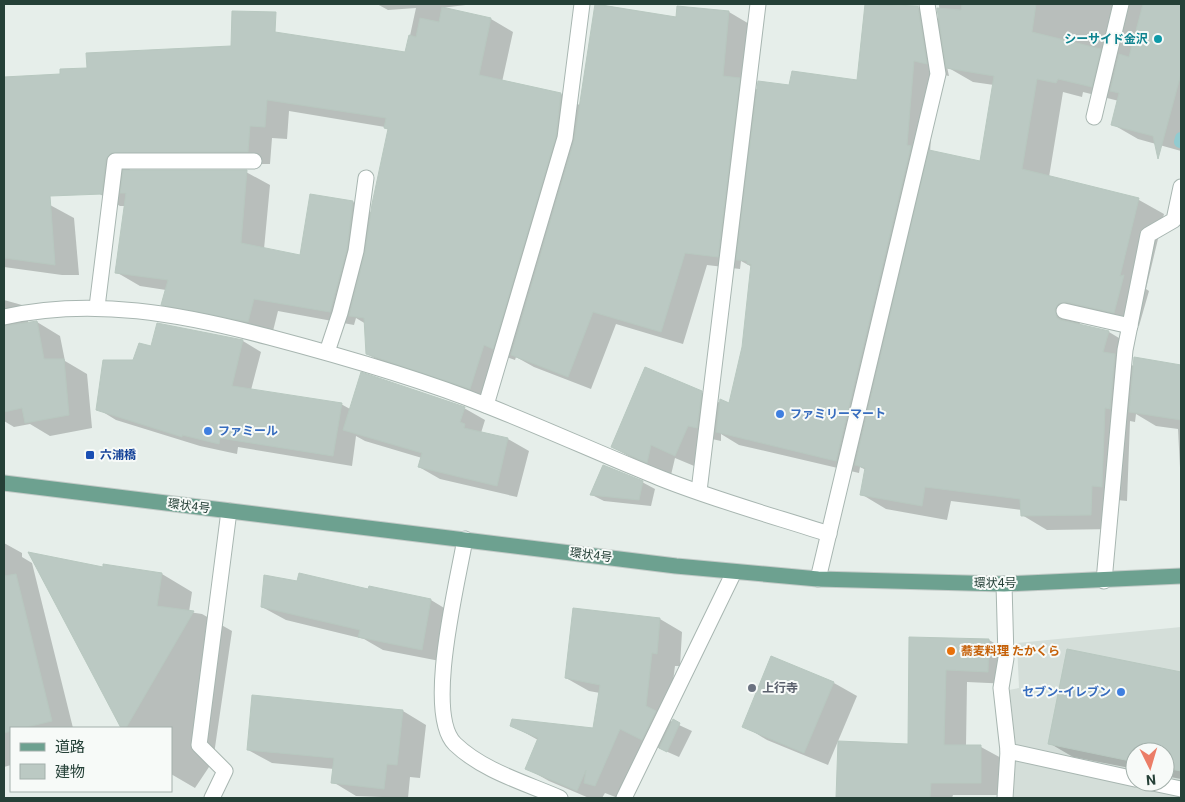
<svg xmlns="http://www.w3.org/2000/svg" width="1185" height="802" font-family="Roboto,'Noto Sans JP',sans-serif">
  <style>
    .built { fill: #d4ded9; fill-rule: evenodd }
    .shadow { fill: #0003; fill-rule: evenodd }
    .lines { fill: none; stroke-linecap: round; stroke-linejoin: round }
    .stream { stroke: #91cbd0; stroke-width: 12 }
    .building { fill: #bbc9c3; stroke: #b8c8c0 }
    .minor-casing { stroke: #a8b6b1; stroke-width: 17 }
    .major-casing { stroke: #c2cac7; stroke-width: 17 }
    .minor { stroke: #fff; stroke-width: 15 }
    .major { stroke: #6da190; stroke-width: 15 }
    .culture-dot { fill: #0f9aa8; stroke: #f7faf8; stroke-width: 2 }
    .shop-dot { fill: #3f7fe0; stroke: #f7faf8; stroke-width: 2 }
    .transit-dot { fill: #1a4fb4; stroke: #f7faf8; stroke-width: 2 }
    .food-dot { fill: #e8710a; stroke: #f7faf8; stroke-width: 2 }
    .worship-dot { fill: #6b7280; stroke: #f7faf8; stroke-width: 2 }
    .labels { text-anchor: middle; dominant-baseline: central; stroke-width: 4; stroke-linejoin: round; paint-order: stroke }
    .culture-label { font-size: 12px; font-weight: bold; fill: #0d838f; stroke: #f7faf8; text-anchor: end }
    .shop-label { font-size: 12px; font-weight: bold; fill: #366cbe; stroke: #f7faf8; text-anchor: start }
    .transit-label { font-size: 12px; font-weight: bold; fill: #164399; stroke: #f7faf8; text-anchor: start }
    .street-label { font-size: 12px; fill: #254037; stroke: #f7faf8 }
    .food-label { font-size: 12px; font-weight: bold; fill: #c56008; stroke: #f7faf8; text-anchor: start }
    .worship-label { font-size: 12px; font-weight: bold; fill: #5b616d; stroke: #f7faf8; text-anchor: start }
  </style>
  <rect width="100%" height="100%" fill="#e6eeea"/>
  <!-- built -->
  <path class="built" d="M 1181,627 L 1181,798 L 1010,798 L 1009,690 L 1019,688 L 1017,643 ZM 1135,752 L 1165,752 L 1165,782 L 1135,782 Z"/>
  <!-- shadow -->
  <g class="shadow">
    <path d="M 377,4 L 474,4 L 441,8 L 491,19 L 513,32 L 502,82 L 561,94 L 581,106 L 596,4 L 677,18 L 729,12 L 751,25 L 746,83 L 758,90 L 858,82 L 867,4 L 917,7 L 940,20 L 939,4 L 1181,4 L 1181,151 L 1138,139 L 1112,124 L 1119,101 L 1083,92 L 1082,97 L 1063,92 L 1049,177 L 1139,200 L 1164,214 L 1146,289 L 1149,291 L 1139,326 L 1092,316 L 1083,318 L 1079,325 L 1109,332 L 1134,347 L 1129,364 L 1134,366 L 1135,358 L 1181,366 L 1181,487 L 1178,429 L 1156,426 L 1136,414 L 1135,422 L 1130,421 L 1127,501 L 1117,500 L 1116,529 L 1047,530 L 1022,515 L 1022,510 L 951,501 L 947,520 L 886,509 L 861,494 L 866,470 L 860,467 L 859,473 L 739,445 L 721,434 L 721,441 L 712,439 L 699,468 L 675,458 L 671,475 L 636,460 L 612,447 L 701,392 L 720,403 L 730,405 L 744,347 L 752,267 L 741,261 L 740,269 L 707,265 L 683,344 L 616,324 L 591,389 L 534,367 L 516,357 L 515,360 L 507,357 L 493,401 L 389,366 L 367,354 L 366,324 L 356,318 L 354,325 L 278,311 L 272,335 L 186,318 L 163,304 L 166,290 L 140,286 L 116,272 L 125,206 L 120,206 L 98,193 L 95,180 L 4,188 L 4,79 L 406,54 L 416,8 L 388,10 ZM 947,67 L 973,82 L 994,85 L 981,163 L 930,152 L 936,73 L 949,76 ZM 289,111 L 385,127 L 389,130 L 372,213 L 353,202 L 311,195 L 301,256 L 264,249 L 270,185 L 246,172 L 128,172 L 133,165 L 270,164 L 272,138 L 287,139 Z"/>
    <path d="M 50,205 L 74,218 L 79,275 L 62,275 L 4,267 L 4,217 Z"/>
    <path d="M 4,300 L 22,305 L 43,318 L 28,321 L 28,324 L 37,322 L 60,336 L 65,361 L 87,374 L 92,428 L 50,436 L 30,424 L 14,427 L 4,421 Z"/>
    <path d="M 158,324 L 243,341 L 261,352 L 251,390 L 341,404 L 350,409 L 464,408 L 485,420 L 481,433 L 508,439 L 529,451 L 517,497 L 440,479 L 419,467 L 422,458 L 365,441 L 356,436 L 352,466 L 238,447 L 237,454 L 200,446 L 116,420 L 98,409 L 134,362 L 152,348 Z"/>
    <path d="M 642,482 L 655,489 L 651,506 L 604,501 L 592,495 Z"/>
    <path d="M 4,543 L 22,553 L 22,557 L 32,563 L 73,728 L 11,728 L 11,765 L 4,767 Z"/>
    <path d="M 30,554 L 104,568 L 162,574 L 192,592 L 189,612 L 202,614 L 232,631 L 213,761 L 195,788 L 171,774 L 171,728 L 122,728 Z"/>
    <path d="M 298,582 L 369,591 L 370,588 L 431,600 L 454,614 L 445,662 L 383,650 L 364,639 L 286,620 L 262,607 Z"/>
    <path d="M 660,619 L 682,632 L 680,666 L 675,666 L 668,720 L 692,731 L 679,757 L 643,741 L 618,798 L 605,793 L 602,798 L 589,798 L 549,781 L 526,768 L 538,740 L 511,725 L 594,729 L 600,693 L 589,691 L 566,678 Z"/>
    <path d="M 910,638 L 989,640 L 1011,653 L 1010,684 L 967,682 L 966,746 L 981,747 L 1003,759 L 1003,795 L 953,795 L 952,798 L 837,798 L 839,742 L 909,745 Z"/>
    <path d="M 1068,650 L 1181,673 L 1181,779 L 1165,776 L 1165,752 L 1135,752 L 1135,769 L 1073,757 L 1049,743 Z"/>
    <path d="M 834,683 L 857,696 L 828,765 L 767,740 L 744,726 Z"/>
    <path d="M 403,711 L 426,725 L 420,778 L 410,777 L 408,798 L 356,796 L 333,782 L 334,769 L 272,763 L 248,750 Z"/>
  </g>
  <g class="lines">
    <!-- stream -->
    <path class="stream" d="M 1180,142 L 1181,138"/>
  </g>
  <!-- building -->
  <g class="building">
    <path d="M 595,4 L 676,17 L 677,6 L 729,11 L 723,76 L 740,78 L 718,257 L 685,253 L 661,332 L 593,312 L 568,377 L 511,355 L 574,141 Z"/>
    <path d="M 865,4 L 918,6 L 927,64 L 914,61 L 907,145 L 911,146 L 836,461 L 716,432 L 720,399 L 729,403 L 742,347 L 751,264 L 747,264 L 747,261 L 736,260 L 758,81 L 789,85 L 792,71 L 857,80 Z"/>
    <path d="M 962,4 L 1036,4 L 1032,32 L 1101,49 L 1092,87 L 1058,79 L 1056,83 L 1037,79 L 1022,169 L 1139,198 L 1120,276 L 1124,275 L 1114,313 L 1066,302 L 1058,304 L 1055,309 L 1057,318 L 1061,320 L 1109,331 L 1103,352 L 1115,354 L 1110,409 L 1105,408 L 1102,487 L 1092,486 L 1091,515 L 1021,516 L 1020,499 L 925,487 L 922,506 L 860,495 L 865,468 L 855,465 L 929,150 L 980,161 L 994,76 L 946,68 L 937,8 L 961,10 Z"/>
    <path d="M 1143,4 L 1181,4 L 1181,74 L 1158,159 L 1153,136 L 1111,125 L 1119,93 L 1110,91 L 1119,54 L 1129,57 Z"/>
    <path d="M 442,7 L 491,18 L 479,75 L 561,93 L 556,136 L 493,349 L 484,345 L 470,389 L 366,354 L 364,318 L 349,316 L 365,252 L 372,204 L 388,129 L 384,128 L 386,118 L 267,100 L 265,127 L 250,126 L 248,152 L 111,153 L 106,159 L 102,194 L 50,196 L 55,265 L 4,258 L 4,77 L 60,74 L 60,69 L 87,68 L 86,53 L 231,46 L 232,11 L 276,12 L 275,32 L 405,52 L 409,35 L 416,37 L 420,18 L 439,22 Z"/>
    <path d="M 123,170 L 247,170 L 241,243 L 300,255 L 310,194 L 353,201 L 347,249 L 330,312 L 254,299 L 248,322 L 161,305 L 168,280 L 115,273 L 126,193 L 120,193 Z"/>
    <path d="M 37,321 L 44,359 L 64,359 L 69,415 L 25,423 L 22,408 L 4,412 L 4,326 Z"/>
    <path d="M 157,323 L 243,340 L 232,386 L 342,403 L 333,456 L 220,438 L 219,444 L 182,435 L 182,437 L 96,410 L 103,360 L 133,360 L 139,343 L 151,346 Z"/>
    <path d="M 1134,357 L 1181,365 L 1181,420 L 1129,412 Z"/>
    <path d="M 645,367 L 702,391 L 697,428 L 688,426 L 675,456 L 651,445 L 647,463 L 611,447 Z"/>
    <path d="M 361,372 L 465,407 L 460,422 L 465,424 L 464,428 L 508,438 L 497,486 L 418,467 L 422,453 L 343,430 Z"/>
    <path d="M 603,465 L 643,481 L 639,500 L 590,495 Z"/>
    <path d="M 28,552 L 103,567 L 103,564 L 162,573 L 157,606 L 194,611 L 126,728 L 121,728 Z"/>
    <path d="M 299,573 L 368,589 L 369,586 L 431,599 L 422,650 L 358,637 L 360,630 L 261,607 L 264,575 L 297,581 Z"/>
    <path d="M 16,574 L 52,721 L 23,728 L 11,728 L 11,731 L 4,733 L 4,576 Z"/>
    <path d="M 573,608 L 660,618 L 657,654 L 652,653 L 646,706 L 656,711 L 642,740 L 620,729 L 595,786 L 584,783 L 586,770 L 577,791 L 525,769 L 538,738 L 510,726 L 512,719 L 593,728 L 600,685 L 565,678 Z"/>
    <path d="M 909,637 L 989,639 L 988,672 L 946,670 L 944,745 L 981,745 L 981,783 L 931,783 L 930,798 L 836,798 L 838,741 L 908,744 Z"/>
    <path d="M 1067,649 L 1181,672 L 1181,771 L 1165,768 L 1165,752 L 1135,752 L 1135,762 L 1048,744 Z"/>
    <path d="M 771,656 L 834,682 L 804,753 L 742,727 Z"/>
    <path d="M 252,695 L 403,710 L 397,765 L 387,764 L 384,789 L 331,783 L 334,758 L 247,750 Z"/>
    <path d="M 673,719 L 680,723 L 667,752 L 659,748 Z"/>
  </g>
  <g class="lines">
    <!-- minor casing -->
    <g class="minor-casing">
      <g id="minor">
        <path d="M 1094,117 L 1121,4"/>
        <path d="M 97,307 L 115,161 L 254,161"/>
        <path d="M 1064,311 L 1130,326"/>
        <path d="M 4,317 C 93,297 182,314 269,337 C 341,356 419,378 488,406 C 546,429 603,455 660,478 C 715,500 773,516 829,534"/>
        <path d="M 327,352 L 340,313 L 356,251 L 366,178"/>
        <path d="M 486,405 L 565,138 L 582,4"/>
        <path d="M 699,491 L 758,4"/>
        <path d="M 465,539 C 458,581 424,714 455,744 C 483,771 526,783 560,798"/>
        <path d="M 818,579 L 938,74 L 927,4"/>
        <path d="M 1104,581 L 1125,350 L 1148,235 L 1174,220 L 1181,187"/>
        <path d="M 1004,584 L 1006,658 L 1001,688 L 1008,751 L 1005,798"/>
        <path d="M 1008,751 L 1135,779"/>
        <path d="M 1148,782 L 1181,789"/>
        <path d="M 212,798 L 225,771 L 199,745 L 229,511"/>
        <path d="M 624,798 L 734,572"/>
      </g>
    </g>
    <!-- major casing -->
    <g class="major-casing">
      <path id="major" d="M 4,483 L 676,566 L 818,579 L 1004,584 L 1181,576"/>
    </g>
    <!-- minor -->
    <use href="#minor" class="minor"/>
    <!-- major -->
    <use href="#major" class="major"/>
  </g>
  <!-- markers -->
  <circle class="culture-dot" cx="1158" cy="39" r="5"/>
  <g class="shop-dot">
    <circle cx="780" cy="414" r="5"/>
    <circle cx="208" cy="431" r="5"/>
    <circle cx="1121" cy="692" r="5"/>
  </g>
  <rect class="transit-dot" x="85" y="450" width="10" height="10" rx="2.5"/>
  <circle class="food-dot" cx="951" cy="651" r="5"/>
  <circle class="worship-dot" cx="752" cy="688" r="5"/>
  <g class="labels">
    <!-- culture labels -->
    <g class="culture-label">
      <text x="1148" y="39">シーサイド金沢</text>
    </g>
    <!-- shop labels -->
    <g class="shop-label">
      <text x="790" y="414">ファミリーマート</text>
      <text x="218" y="431">ファミール</text>
      <text x="1111" y="692" text-anchor="end">セブン-イレブン</text>
    </g>
    <!-- transit labels -->
    <g class="transit-label">
      <text x="100" y="455">六浦橋</text>
    </g>
    <!-- street labels -->
    <g class="street-label">
      <text transform="translate(189 506) rotate(7)">環状4号</text>
      <text transform="translate(591 555) rotate(7)">環状4号</text>
      <text x="995" y="583">環状4号</text>
    </g>
    <!-- food labels -->
    <g class="food-label">
      <text x="961" y="651">蕎麦料理 たかくら</text>
    </g>
    <!-- worship labels -->
    <g class="worship-label">
      <text x="762" y="688">上行寺</text>
    </g>
  </g>
  <!-- border -->
  <rect width="1185" height="802" fill="none" stroke="#254037" stroke-width="10"/>
  <!-- legend -->
  <rect x="10" y="727" width="162" height="65" fill="#f7faf8" stroke="#a3b0ab"/>
  <rect x="20" y="743" width="25" height="8" fill="#6da190" stroke="#a3b0ab"/>
  <text x="55" y="752" font-size="15" fill="#254037">道路</text>
  <rect x="20" y="764" width="25" height="15" fill="#bbc9c3" stroke="#a3b0ab"/>
  <text x="55" y="777" font-size="15" fill="#254037">建物</text>
  <!-- north arrow -->
  <g transform="translate(1150 767) rotate(175)"><circle r="24" fill="#f7faf8" stroke="#a3b0ab"/>
  <path d="M0-4L9 19L0 12L-9 19Z" fill="#eb7d67"/>
  <text y="-8" font-size="14" font-weight="bold" text-anchor="middle" fill="#254037">N</text>
  </g>
</svg>
